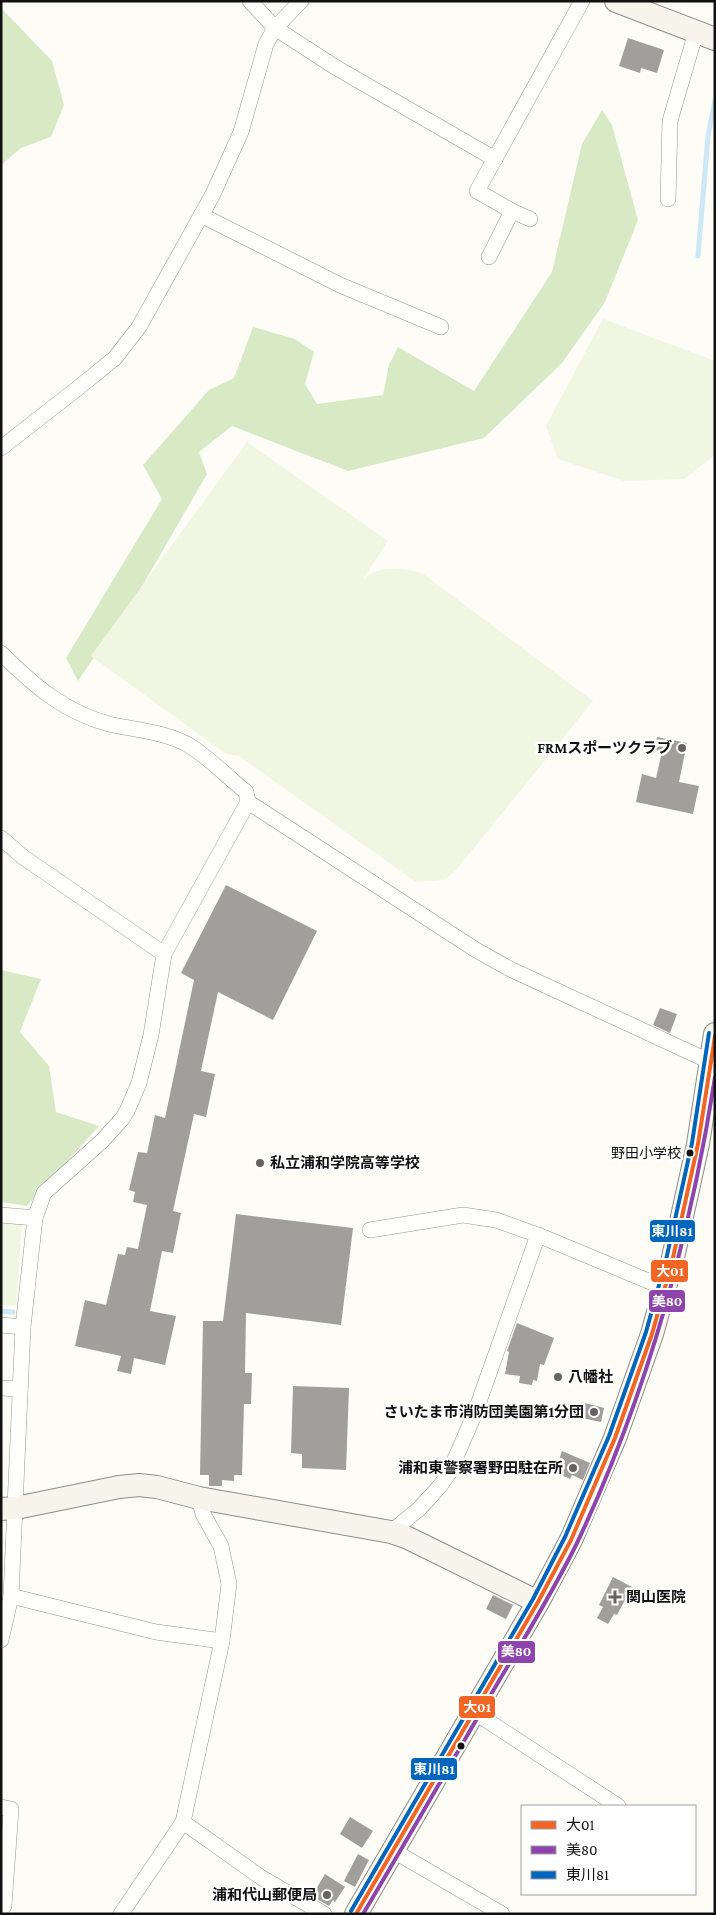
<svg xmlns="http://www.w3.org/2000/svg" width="716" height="1915" font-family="'Crimson Pro','Noto Sans JP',serif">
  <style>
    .forest { fill: #d8eac5 }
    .pitch { fill: #f0f6e1 }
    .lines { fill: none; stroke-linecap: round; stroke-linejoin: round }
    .stream { stroke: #cde8f7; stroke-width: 5 }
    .building { fill: #a19f9c }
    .street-casing { stroke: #979795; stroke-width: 16 }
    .secondary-casing { stroke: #8e8d8b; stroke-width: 24 }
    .street { stroke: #fffffe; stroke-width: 15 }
    .secondary { stroke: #f6f4eb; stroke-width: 22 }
    .bus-1-casing { stroke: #fff; stroke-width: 8 }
    .bus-2-casing { stroke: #fff; stroke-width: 8 }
    .bus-3-casing { stroke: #fff; stroke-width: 8 }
    .bus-1 { stroke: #f26522; stroke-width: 4 }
    .bus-2 { stroke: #8e44ad; stroke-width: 4 }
    .bus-3 { stroke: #0065bd; stroke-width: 4 }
    .poi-dot { fill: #646362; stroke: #fff; stroke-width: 2 }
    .bus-dot { fill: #111; stroke: #fff; stroke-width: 2 }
    .labels { text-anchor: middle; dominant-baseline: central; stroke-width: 5; stroke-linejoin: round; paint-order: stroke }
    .bus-label { font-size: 14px; fill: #111; stroke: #fff; text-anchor: end }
    .poi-label { font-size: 15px; font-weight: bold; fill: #111; stroke: #fff; text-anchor: end }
    .line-badge { stroke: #fff; stroke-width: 2 }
    .badge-label { font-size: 14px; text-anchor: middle; font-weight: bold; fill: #fff }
  </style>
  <rect width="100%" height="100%" fill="#fdfcf7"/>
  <!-- forest -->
  <g class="forest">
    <path d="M 1,8 L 52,61 L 64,105 L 51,137 L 21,148 L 1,165 Z"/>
    <path d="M 602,110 L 612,125 L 638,220 L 605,302 L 562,363 L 484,438 L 348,471 L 232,426 L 199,452 L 207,474 L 144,583 L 78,681 L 66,658 L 162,499 L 143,465 L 209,390 L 234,378 L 253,327 L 295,339 L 314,352 L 305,384 L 317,404 L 383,395 L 389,365 L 398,347 L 474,391 L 552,272 L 582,144 Z"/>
    <path d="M 1,970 L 41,979 L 20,1032 L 49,1066 L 56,1112 L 99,1126 L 27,1206 L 1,1202 Z"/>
  </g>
  <!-- pitch -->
  <g class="pitch">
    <path d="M 603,319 L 715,361 L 715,455 L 684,479 L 624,481 L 558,459 L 546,426 Z"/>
    <path d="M 247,442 L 388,541 L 363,579 C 380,565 402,568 422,573 L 593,701 L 456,870 L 445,880 L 416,882 L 239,756 L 226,754 L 91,656 Z"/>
    <path d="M 1,1221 L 22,1223 L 16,1306 L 1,1305 Z"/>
  </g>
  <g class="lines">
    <!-- stream -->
    <g class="stream">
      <path d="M 698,256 L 708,136 L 715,100"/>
      <path d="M 1,1311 L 13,1312"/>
    </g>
  </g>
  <!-- building -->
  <g class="building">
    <path d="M 628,38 L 664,50 L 657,73 L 641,68 L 640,73 L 619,66 Z"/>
    <path d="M 657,737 L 687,743 L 679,782 L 699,786 L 693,814 L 636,802 L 642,774 L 656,778 L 662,752 L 655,750 Z"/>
    <path d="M 226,885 L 317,931 L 273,1020 L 218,992 L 201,1071 L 215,1074 L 206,1117 L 194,1114 L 173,1211 L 181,1213 L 173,1253 L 162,1251 L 150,1311 L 176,1316 L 165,1365 L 134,1358 L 131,1374 L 117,1371 L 121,1356 L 75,1346 L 85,1300 L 106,1305 L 118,1254 L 125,1255 L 127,1247 L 138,1249 L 147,1205 L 133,1202 L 135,1192 L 129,1190 L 138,1152 L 147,1153 L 155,1115 L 165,1118 L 194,980 L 181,973 Z"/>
    <path d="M 660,1008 L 677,1014 L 670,1033 L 653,1025 Z"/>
    <path d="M 236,1214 L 353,1228 L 341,1325 L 246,1313 L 245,1373 L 252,1373 L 251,1404 L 244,1404 L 242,1475 L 234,1475 L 234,1481 L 222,1480 L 222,1486 L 209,1486 L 209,1475 L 200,1475 L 203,1321 L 223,1321 Z"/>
    <path d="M 517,1323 L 554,1338 L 544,1365 L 540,1364 L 537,1381 L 533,1380 L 532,1385 L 519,1383 L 520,1376 L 505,1374 L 509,1352 L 507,1351 Z"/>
    <path d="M 293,1386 L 349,1388 L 346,1470 L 302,1468 L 302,1454 L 291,1453 Z"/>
    <path d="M 581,1402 L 604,1408 L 601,1422 L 577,1417 Z"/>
    <path d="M 562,1451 L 590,1463 L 583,1480 L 572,1475 L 570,1479 L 559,1474 L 561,1469 L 556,1468 Z"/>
    <path d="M 613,1577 L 632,1587 L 617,1615 L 614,1614 L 608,1624 L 597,1618 L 603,1607 L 599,1605 Z"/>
    <path d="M 493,1595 L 513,1605 L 506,1619 L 486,1609 Z"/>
    <path d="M 350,1817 L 373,1831 L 362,1848 L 340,1834 Z"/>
    <path d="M 358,1854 L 369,1860 L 355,1887 L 344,1881 Z"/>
    <path d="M 325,1874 L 345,1887 L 335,1902 L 333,1900 L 329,1906 L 312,1896 Z"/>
  </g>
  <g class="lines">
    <!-- street casing -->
    <g class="street-casing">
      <g id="street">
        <path d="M 250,1 L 275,28 L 335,67 L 495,159"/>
        <path d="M 668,199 L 670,121 L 696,32"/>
        <path d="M 201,215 L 340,285 L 441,327"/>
        <path d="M 530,219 L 512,211 L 477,191 L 582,1"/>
        <path d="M 489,257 L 512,211"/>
        <path d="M 1,448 L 78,388 L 115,358 L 139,327 L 213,194 L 241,132 L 266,44 L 275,28 L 301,1"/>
        <path d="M 1,653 C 33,685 64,712 109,724 C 134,730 167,732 190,746 C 208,757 229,778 246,792 L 248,802 L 164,954 L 151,1035 L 139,1083 L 127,1111 L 122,1119 L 102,1141 L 44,1193 L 35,1218 L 23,1327 L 11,1596 L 1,1640"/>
        <path d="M 248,802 L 476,950 L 510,969 L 711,1062"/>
        <path d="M 1,838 L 23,857 L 164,954"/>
        <path d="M 1,1215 L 35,1218"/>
        <path d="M 370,1230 L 463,1215 L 496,1220 L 538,1235 L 665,1288"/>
        <path d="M 1,1325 L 23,1327"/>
        <path d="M 1,1388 L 20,1389"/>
        <path d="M 391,1532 L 419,1509 L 440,1486 L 449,1473 L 475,1413 L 538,1235"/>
        <path d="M 11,1596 L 156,1632 L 222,1641"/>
        <path d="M 474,1712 L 618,1806"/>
        <path d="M 1,1807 L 11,1809 L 4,1906"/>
        <path d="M 183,1822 L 222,1641 L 229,1584 L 221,1546 L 203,1514 L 199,1498"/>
        <path d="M 392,1850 L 502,1914"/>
        <path d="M 121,1914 L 183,1822 L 262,1878 L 324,1914"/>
      </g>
    </g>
    <!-- secondary casing -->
    <g class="secondary-casing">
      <g id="secondary">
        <path d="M 616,1 L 715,39"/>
        <path d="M 1,1509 L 16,1508 L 119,1487 L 139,1485 L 157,1487 L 199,1498 L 391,1532 L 408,1538 L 538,1602"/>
        <path d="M 356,1914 L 538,1602 L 571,1540 L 615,1438 L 652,1334 L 672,1262 L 698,1144 L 715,1034"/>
      </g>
    </g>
    <!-- street -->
    <use href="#street" class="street"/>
    <!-- secondary -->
    <use href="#secondary" class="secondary"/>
    <!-- bus-1 casing -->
    <g class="bus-1-casing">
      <path id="bus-1" d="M 356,1914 L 538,1602 L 571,1540 L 615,1438 L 652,1334 L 672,1262 L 698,1144 L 715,1036"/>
    </g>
    <!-- bus-2 casing -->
    <g class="bus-2-casing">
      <path id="bus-2" d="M 363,1914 C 407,1840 450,1765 493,1691 C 522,1642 552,1594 577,1543 C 647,1395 690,1238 715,1077"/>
    </g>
    <!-- bus-3 casing -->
    <g class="bus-3-casing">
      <path id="bus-3" d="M 351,1911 L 533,1599 L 565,1537 L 609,1436 L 646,1332 L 666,1260 L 692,1143 L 709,1033"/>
    </g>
    <!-- bus-1 -->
    <use href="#bus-1" class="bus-1"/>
    <!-- bus-2 -->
    <use href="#bus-2" class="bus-2"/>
    <!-- bus-3 -->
    <use href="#bus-3" class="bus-3"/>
  </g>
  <!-- markers -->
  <g class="poi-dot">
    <circle cx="682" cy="748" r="5"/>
    <circle cx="260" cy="1163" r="5"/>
    <circle cx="558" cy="1377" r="5"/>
    <circle cx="594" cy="1412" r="5"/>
    <circle cx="573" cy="1468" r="5"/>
    <path d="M612.5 1589.5h5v5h5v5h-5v5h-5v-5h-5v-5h5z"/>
    <circle cx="327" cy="1895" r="5"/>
  </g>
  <g class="bus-dot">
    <circle cx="690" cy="1153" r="4.5"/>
    <circle cx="461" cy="1746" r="4.5"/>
  </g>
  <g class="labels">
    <!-- bus labels -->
    <g class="bus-label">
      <text x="681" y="1153">野田小学校</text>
    </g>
    <!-- poi labels -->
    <g class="poi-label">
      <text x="672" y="748">FRMスポーツクラブ</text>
      <text x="270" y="1163" text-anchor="start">私立浦和学院高等学校</text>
      <text x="568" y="1377" text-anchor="start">八幡社</text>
      <text x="584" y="1412">さいたま市消防団美園第1分団</text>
      <text x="563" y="1468">浦和東警察署野田駐在所</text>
      <text x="626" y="1597" text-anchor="start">関山医院</text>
      <text x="317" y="1895">浦和代山郵便局</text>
    </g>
  </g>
  <g class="line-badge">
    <rect x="649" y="1219" width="47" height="24" rx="5" fill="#0065bd"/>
    <rect x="650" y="1259" width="39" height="24" rx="5" fill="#f26522"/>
    <rect x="648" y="1289" width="38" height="24" rx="5" fill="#8e44ad"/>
    <rect x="497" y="1640" width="39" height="24" rx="5" fill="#8e44ad"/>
    <rect x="458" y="1695" width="38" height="24" rx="5" fill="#f26522"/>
    <rect x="410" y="1757" width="48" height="24" rx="5" fill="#0065bd"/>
  </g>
  <g class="badge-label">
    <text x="672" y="1236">東川81</text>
    <text x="670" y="1276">大01</text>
    <text x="667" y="1306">美80</text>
    <text x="516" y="1656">美80</text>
    <text x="477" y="1712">大01</text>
    <text x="434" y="1774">東川81</text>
  </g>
  <!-- border -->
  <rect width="716" height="1915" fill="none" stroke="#111111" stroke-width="5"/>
  <!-- legend -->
  <rect x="521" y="1805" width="175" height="90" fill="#ffffff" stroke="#a0a0a0"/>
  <rect x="531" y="1821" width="25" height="8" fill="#f26522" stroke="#a0a0a0"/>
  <text x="566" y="1830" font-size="15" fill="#111111">大01</text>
  <rect x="531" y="1846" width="25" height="8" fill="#8e44ad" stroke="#a0a0a0"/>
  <text x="566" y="1855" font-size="15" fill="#111111">美80</text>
  <rect x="531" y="1871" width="25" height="8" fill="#0065bd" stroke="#a0a0a0"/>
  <text x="566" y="1880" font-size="15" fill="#111111">東川81</text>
</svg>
